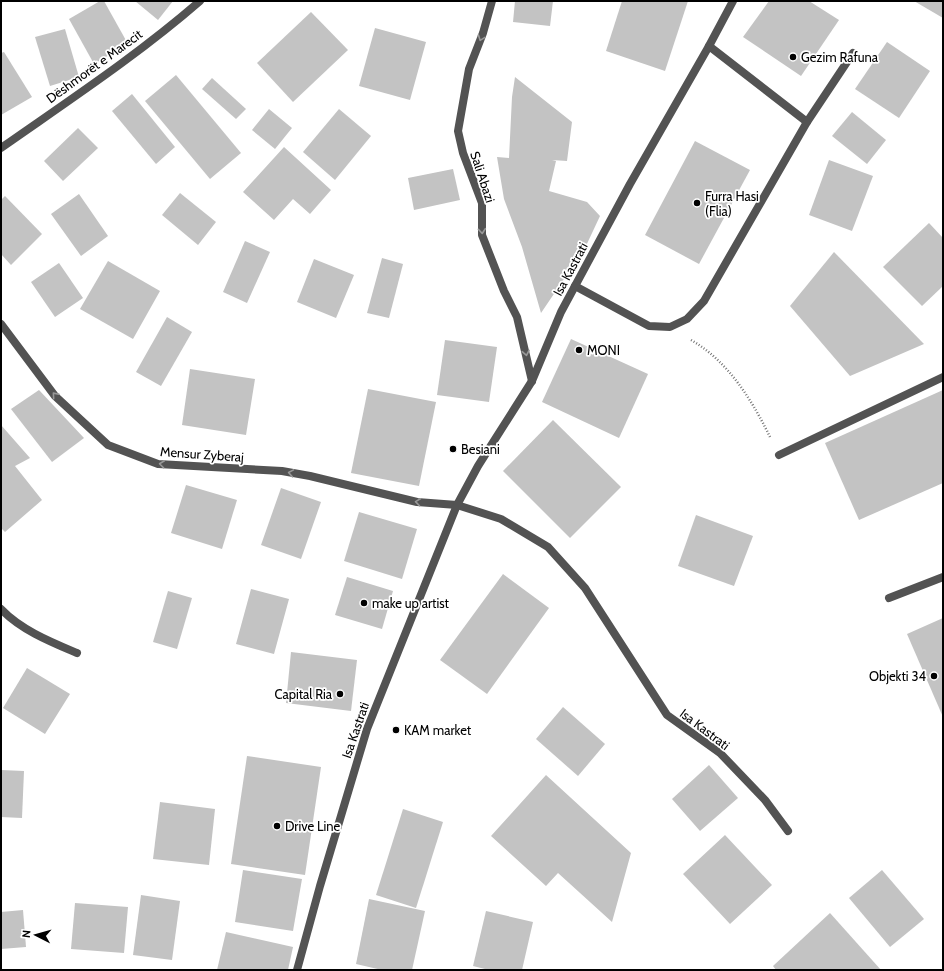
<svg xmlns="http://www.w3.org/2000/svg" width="944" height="971" font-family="Cabin,sans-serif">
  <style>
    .building { fill: #c3c3c3 }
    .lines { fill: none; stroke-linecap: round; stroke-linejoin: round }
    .path { stroke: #757575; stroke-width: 2.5; stroke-dasharray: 1 2; stroke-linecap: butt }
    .service { stroke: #535353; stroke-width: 8 }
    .minor { stroke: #535353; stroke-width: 8 }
    .tertiary { stroke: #535353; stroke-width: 8 }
    .oneway { stroke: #989898 }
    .poi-dot { fill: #000; stroke: #fff; stroke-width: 1.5 }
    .labels { text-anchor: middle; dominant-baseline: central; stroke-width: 3.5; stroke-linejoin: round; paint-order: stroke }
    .poi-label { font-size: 13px; fill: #000; stroke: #fff; text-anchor: start }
    .street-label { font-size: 13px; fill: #000; stroke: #fff }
  </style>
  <rect width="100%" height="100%" fill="#fff"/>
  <!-- building -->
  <g class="building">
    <path d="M 100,1 L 104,1 L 128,44 L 94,64 L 69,19 Z"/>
    <path d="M 135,1 L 173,1 L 158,20 Z"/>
    <path d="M 515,1 L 553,1 L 550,26 L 513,22 Z"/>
    <path d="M 622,1 L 688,1 L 665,71 L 606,51 Z"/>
    <path d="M 769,1 L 809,1 L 839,20 L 801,76 L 743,37 Z"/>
    <path d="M 914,1 L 943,1 L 943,18 Z"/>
    <path d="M 311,12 L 348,50 L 293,102 L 257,63 Z"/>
    <path d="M 375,28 L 426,42 L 410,100 L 359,86 Z"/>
    <path d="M 65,29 L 79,77 L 50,86 L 35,37 Z"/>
    <path d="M 887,42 L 930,71 L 899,118 L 855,89 Z"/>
    <path d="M 4,52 L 32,97 L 1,115 L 1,53 Z"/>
    <path d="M 176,75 L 241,153 L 210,179 L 145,101 Z"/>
    <path d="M 515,77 L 572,122 L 567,161 L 552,160 L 556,161 L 549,191 L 587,202 L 600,216 L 585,248 L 541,313 L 522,247 L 504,199 L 497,157 L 509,158 L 512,97 Z"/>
    <path d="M 212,78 L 246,109 L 236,119 L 202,89 Z"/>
    <path d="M 132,94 L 175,147 L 156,164 L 112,111 Z"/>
    <path d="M 269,109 L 292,128 L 275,149 L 252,130 Z"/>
    <path d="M 339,109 L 371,136 L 335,180 L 303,152 Z"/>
    <path d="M 852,112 L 886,140 L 867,164 L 832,136 Z"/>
    <path d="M 78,128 L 98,148 L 63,181 L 44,161 Z"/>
    <path d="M 695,141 L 750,170 L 699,264 L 645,235 Z"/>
    <path d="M 284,147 L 331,190 L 310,214 L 293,199 L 274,220 L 243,192 Z"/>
    <path d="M 829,160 L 873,176 L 852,231 L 809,215 Z"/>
    <path d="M 453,169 L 460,200 L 414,210 L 408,178 Z"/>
    <path d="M 180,193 L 216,222 L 198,245 L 162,215 Z"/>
    <path d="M 79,194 L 108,236 L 81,256 L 51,214 Z"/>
    <path d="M 5,196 L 42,234 L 11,265 L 1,254 L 1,200 Z"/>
    <path d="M 929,223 L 943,238 L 943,286 L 922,306 L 883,267 Z"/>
    <path d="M 245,241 L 270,252 L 247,303 L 223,292 Z"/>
    <path d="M 834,252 L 924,344 L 850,376 L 790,306 Z"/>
    <path d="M 382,258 L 403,264 L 389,318 L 367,313 Z"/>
    <path d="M 314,259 L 354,275 L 336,318 L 297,302 Z"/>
    <path d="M 108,261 L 160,291 L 133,339 L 80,309 Z"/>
    <path d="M 59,263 L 83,298 L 55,317 L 31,282 Z"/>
    <path d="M 167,317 L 192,332 L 161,386 L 136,372 Z"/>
    <path d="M 571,339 L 648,374 L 619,438 L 542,402 Z"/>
    <path d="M 445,340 L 497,347 L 489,402 L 437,395 Z"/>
    <path d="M 190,369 L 255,379 L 246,435 L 182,425 Z"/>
    <path d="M 368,389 L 436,402 L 419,486 L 351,473 Z"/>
    <path d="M 39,390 L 84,438 L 52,462 L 11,409 Z"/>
    <path d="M 943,390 L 943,483 L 859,520 L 825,443 Z"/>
    <path d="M 553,420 L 621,487 L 570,538 L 503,471 Z"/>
    <path d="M 1,425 L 30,458 L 15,466 L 42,500 L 5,532 L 1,528 Z"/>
    <path d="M 186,485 L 237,500 L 222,549 L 171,533 Z"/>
    <path d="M 281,488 L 321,502 L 301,559 L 261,545 Z"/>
    <path d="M 359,512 L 417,529 L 402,579 L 344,561 Z"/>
    <path d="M 696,515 L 753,536 L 734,586 L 678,566 Z"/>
    <path d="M 503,574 L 549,608 L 487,694 L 440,660 Z"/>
    <path d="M 347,577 L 393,591 L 382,629 L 335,615 Z"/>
    <path d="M 251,589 L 289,599 L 274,654 L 236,644 Z"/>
    <path d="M 168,591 L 192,598 L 177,649 L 153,642 Z"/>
    <path d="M 943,618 L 943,717 L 907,634 Z"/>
    <path d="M 291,652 L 357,660 L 351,711 L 286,703 Z"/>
    <path d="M 27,668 L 70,694 L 45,734 L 3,708 Z"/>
    <path d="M 563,707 L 605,744 L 578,776 L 536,739 Z"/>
    <path d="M 247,756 L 321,767 L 305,875 L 231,864 Z"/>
    <path d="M 709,765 L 738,798 L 700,831 L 672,799 Z"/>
    <path d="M 1,770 L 24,771 L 22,818 L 1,817 Z"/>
    <path d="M 546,775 L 631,853 L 612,922 L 558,873 L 546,886 L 491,836 Z"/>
    <path d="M 160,802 L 215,809 L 209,865 L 153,859 Z"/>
    <path d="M 403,809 L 443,822 L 416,908 L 376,895 Z"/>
    <path d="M 725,835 L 772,885 L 730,924 L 683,874 Z"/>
    <path d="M 243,870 L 302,879 L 293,931 L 235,922 Z"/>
    <path d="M 882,870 L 924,919 L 890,947 L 849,898 Z"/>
    <path d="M 141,895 L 180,901 L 172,960 L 133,955 Z"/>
    <path d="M 369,899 L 425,911 L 412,970 L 382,970 L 356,964 Z"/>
    <path d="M 75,903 L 128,907 L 124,953 L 71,949 Z"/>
    <path d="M 23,910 L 26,947 L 1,949 L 1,912 Z"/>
    <path d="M 486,911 L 533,922 L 522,970 L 489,970 L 473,966 Z"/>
    <path d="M 830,913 L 881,970 L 776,970 L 773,966 Z"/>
    <path d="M 226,932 L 293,947 L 288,970 L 217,970 Z"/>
  </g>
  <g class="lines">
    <!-- path -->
    <path class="path" d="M 691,340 C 728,361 752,400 770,437"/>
    <!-- service -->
    <g class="service">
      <path d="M 709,46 L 807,122"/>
      <path d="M 779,455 L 943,377"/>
      <path d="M 1,609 C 21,630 51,642 77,653"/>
    </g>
    <!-- minor -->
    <g class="minor">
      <path d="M 492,1 L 483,33 L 469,69 L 458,131 L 463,153 L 482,203 L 482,235 L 504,291 L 517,317 L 532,381"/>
      <path d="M 575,286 L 649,326 L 670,327 L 687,319 L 704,301 L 807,122 L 853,53"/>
      <path d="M 1,324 L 55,396 L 108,445 L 158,464 L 282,471 L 310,476 L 417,502 L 457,505 L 501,519 L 548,547 L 585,588 L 667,715 L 720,753 L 765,800 L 788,831"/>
      <path d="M 889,598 L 943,577"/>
    </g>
    <!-- tertiary -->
    <g class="tertiary">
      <path d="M 1,148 C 68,101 138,55 200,1"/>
      <path d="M 297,970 L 320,886 L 367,729 L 457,505 L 478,466 L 532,381 L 561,312 L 630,184 L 709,46 L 733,1"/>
    </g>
  </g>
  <!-- one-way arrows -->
  <defs><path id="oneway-chevron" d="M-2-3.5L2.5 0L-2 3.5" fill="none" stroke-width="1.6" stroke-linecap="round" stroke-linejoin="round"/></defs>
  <g class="oneway">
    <use href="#oneway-chevron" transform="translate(481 38) rotate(110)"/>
    <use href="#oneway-chevron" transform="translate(482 231) rotate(85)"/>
    <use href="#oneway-chevron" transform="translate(526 353) rotate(79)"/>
    <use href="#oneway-chevron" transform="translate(55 395) rotate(-131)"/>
    <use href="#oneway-chevron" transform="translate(162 464) rotate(-173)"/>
    <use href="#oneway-chevron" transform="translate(291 473) rotate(-170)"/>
    <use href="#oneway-chevron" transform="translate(418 502) rotate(-172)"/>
  </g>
  <!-- markers -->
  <g class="poi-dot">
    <circle cx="793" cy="57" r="4"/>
    <circle cx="697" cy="203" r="4"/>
    <circle cx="579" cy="350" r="4"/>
    <circle cx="453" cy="449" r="4"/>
    <circle cx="364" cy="603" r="4"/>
    <circle cx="934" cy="676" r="4"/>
    <circle cx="340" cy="694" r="4"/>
    <circle cx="396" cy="730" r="4"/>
    <circle cx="277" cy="826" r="4"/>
  </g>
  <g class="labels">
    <!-- poi labels -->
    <g class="poi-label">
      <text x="801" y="57">Gezim Rafuna</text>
      <text x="705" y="196">Furra Hasi<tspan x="705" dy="15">(Flia)</tspan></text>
      <text x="587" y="350">MONI</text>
      <text x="461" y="449">Besiani</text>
      <text x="372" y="603">make up artist</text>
      <text x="926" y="676" text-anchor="end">Objekti 34</text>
      <text x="332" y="694" text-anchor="end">Capital Ria</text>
      <text x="404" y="730">KAM market</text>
      <text x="285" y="826">Drive Line</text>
    </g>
    <!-- street labels -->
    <g class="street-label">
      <text transform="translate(94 66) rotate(-36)">Dëshmorët e Marecit</text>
      <text transform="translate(483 177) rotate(72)">Sali Abazi</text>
      <text transform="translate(570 269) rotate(-62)">Isa Kastrati</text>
      <text transform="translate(202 454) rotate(4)">Mensur Zyberaj</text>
      <text transform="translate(705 729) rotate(37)">Isa Kastrati</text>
      <text transform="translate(355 730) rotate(-71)">Isa Kastrati</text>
    </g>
  </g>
  <!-- border -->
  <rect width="944" height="971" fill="none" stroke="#000000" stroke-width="4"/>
  <!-- north arrow -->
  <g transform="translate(36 935) rotate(276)" stroke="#ffffff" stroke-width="3" paint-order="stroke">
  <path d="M0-3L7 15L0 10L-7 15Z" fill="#000000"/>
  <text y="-6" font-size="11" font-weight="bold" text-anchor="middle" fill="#000000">N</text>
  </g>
</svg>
